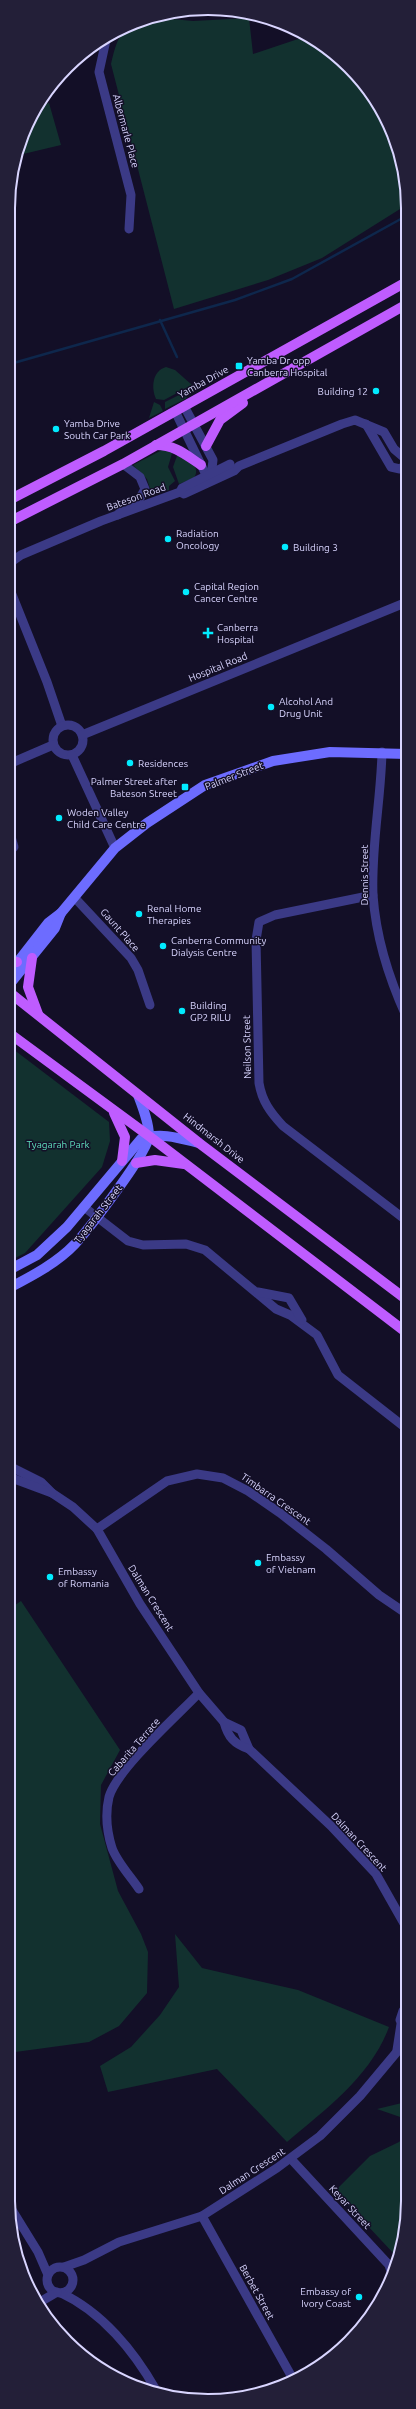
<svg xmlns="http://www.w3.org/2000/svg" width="416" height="2409" font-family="Ubuntu,sans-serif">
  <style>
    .green { fill: #12312f }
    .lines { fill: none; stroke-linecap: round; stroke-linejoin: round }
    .stream { stroke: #0e274c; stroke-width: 2.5 }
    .street { stroke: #3b3a86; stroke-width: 9 }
    .secondary { stroke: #6d6cff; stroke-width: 10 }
    .primary { stroke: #bf5cff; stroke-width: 10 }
    .poi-dot { fill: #01ebff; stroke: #130f27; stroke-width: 1.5 }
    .labels { text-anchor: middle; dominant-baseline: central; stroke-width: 3; stroke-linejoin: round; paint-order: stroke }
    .street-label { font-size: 10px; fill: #d9d5ff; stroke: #130f27 }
    .poi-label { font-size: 10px; fill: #d9d5ff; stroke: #130f27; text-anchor: start }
    .park-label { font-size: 10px; fill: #5fe1be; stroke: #130f27 }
    .rim { fill: none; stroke: #d9d5ff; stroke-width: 2 }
  </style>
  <rect width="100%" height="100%" fill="#130f27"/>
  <!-- green -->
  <g class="green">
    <path d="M 151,17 L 193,21 L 249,18 L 253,54 L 307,36 L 350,67 L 393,131 L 408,195 L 408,204 L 322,258 L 268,280 L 174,309 L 111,64 C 119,30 121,32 151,17 Z"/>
    <path d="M 49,103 L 61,145 L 19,155 L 35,108 L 37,105 Z"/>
    <path d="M 166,367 L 175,370 L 192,385 L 164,400 L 156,399 C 151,388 152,371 166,367 Z"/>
    <path d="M 183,393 L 187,398 L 165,409 L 165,402 Z"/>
    <path d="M 154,402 L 160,405 L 163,411 L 149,418 Z"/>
    <path d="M 164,449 L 173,450 L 168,467 L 175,481 L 169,486 L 169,490 L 152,495 L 147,479 L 133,465 Z"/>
    <path d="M 178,453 C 187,460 202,466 194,478 L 179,484 L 173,467 Z"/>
    <path d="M 9,1046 L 109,1122 L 110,1141 L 102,1167 L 25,1253 L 9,1261 Z"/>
    <path d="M 21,1601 L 120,1750 L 101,1785 L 100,1824 L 118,1891 L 141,1934 L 148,1952 L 147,1993 L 119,2026 L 89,2042 L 8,2053 L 8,1610 Z"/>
    <path d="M 175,1934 L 202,1968 L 298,1990 L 389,2027 C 371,2076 326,2109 287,2142 L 217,2069 L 108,2092 L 100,2066 L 131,2047 L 160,2015 L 179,1987 Z"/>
    <path d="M 406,2102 L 406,2119 L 377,2109 Z"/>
    <path d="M 406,2135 L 406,2227 L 396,2256 L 335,2191 L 370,2156 L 399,2142 Z"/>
  </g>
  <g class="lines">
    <!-- stream -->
    <g class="stream">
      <path d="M 160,320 L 177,357"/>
      <path d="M 10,364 L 235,300 L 292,279 L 408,215"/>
    </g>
    <!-- street -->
    <g class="street">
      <path d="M 106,40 L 99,72 L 131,195 L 129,229"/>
      <path d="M 184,406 L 213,460 L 211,477"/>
      <path d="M 175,411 L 209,481"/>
      <path d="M 366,424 L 391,467 L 400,469 L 407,464"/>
      <path d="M 180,492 L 184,494 L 234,471 L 239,466 L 342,424 L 355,420 L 384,432 L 394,449 L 407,460"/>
      <path d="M 118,515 L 124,505 L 140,498 L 145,489 L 140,477 L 123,464"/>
      <path d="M 9,569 L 11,562 L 21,555 L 101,521 L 180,492 L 182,488 L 230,464"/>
      <path d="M 9,587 L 47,682 L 62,726"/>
      <circle cx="68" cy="740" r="15"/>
      <path d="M 82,735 L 407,602"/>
      <path d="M 382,752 C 381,799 371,847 373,895 C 376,938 389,979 407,1018"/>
      <path d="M 72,755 L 115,848"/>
      <path d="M 9,764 L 53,745"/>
      <path d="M 9,852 L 14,847 L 9,830"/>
      <path d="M 373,895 L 275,915 L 259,922 L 256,940 L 259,1083 C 262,1101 270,1112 283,1126 L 407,1221"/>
      <path d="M 74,897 L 131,958 L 138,970 L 150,1005"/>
      <path d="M 84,1207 L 128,1241 L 143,1245 L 186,1244 L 205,1250 L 276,1309 L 290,1315 L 317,1335 L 338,1375 L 407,1429"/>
      <path d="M 258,1292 L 289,1298 L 302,1320"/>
      <path d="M 9,1466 L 41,1482 L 52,1493 L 73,1507 L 97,1529 L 140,1604 L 199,1693 L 224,1722 L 241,1730 L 249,1749 L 331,1826 L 376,1874 L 406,1927"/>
      <path d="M 9,1477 L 52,1493"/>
      <path d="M 97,1529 L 167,1481 L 197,1474 L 223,1478 L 248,1491 L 280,1513 L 326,1549 L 379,1595 L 407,1614"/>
      <path d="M 224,1722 C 228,1737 234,1744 249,1749"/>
      <path d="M 139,1889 C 131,1877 117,1862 112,1848 C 107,1832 105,1814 109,1797 C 117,1769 177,1716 199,1693"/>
      <path d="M 406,2030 L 400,2020 L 403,2011 L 406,2007"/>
      <path d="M 397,2050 L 401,2024"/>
      <path d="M 291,2159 L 389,2265 L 391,2271"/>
      <path d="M 9,2205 L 38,2252 L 48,2275"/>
      <path d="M 202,2216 L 293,2379"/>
      <circle cx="60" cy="2280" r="13"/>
      <path d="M 64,2267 L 84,2260 L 119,2242 L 202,2216 L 277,2168 L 320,2136 L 360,2096 L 406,2041"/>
      <path d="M 61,2293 C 102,2312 134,2351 156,2390"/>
      <path d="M 40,2302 L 57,2292"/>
    </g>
    <!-- secondary -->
    <g class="secondary">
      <path d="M 9,973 L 48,923 L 61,913 L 115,848 L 147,823 L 205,785 L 273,761 L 330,752 L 407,754"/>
      <path d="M 9,985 L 55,928 L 61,913"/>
      <path d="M 9,1270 L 37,1255 L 67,1227 L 141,1139 C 161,1132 179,1138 199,1143"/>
      <path d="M 9,1288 C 32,1276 57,1263 75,1244 C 88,1230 149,1151 149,1136 C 149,1123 143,1108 138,1095"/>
    </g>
    <!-- primary -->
    <g class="primary">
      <path d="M 156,445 C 175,445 186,455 201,465"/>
      <path d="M 206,446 L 220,420 L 243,403"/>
      <path d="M 9,500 L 104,451 L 408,281"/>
      <path d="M 9,522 L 123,464 L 407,304"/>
      <path d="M 32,958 L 28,987 L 38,1014"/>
      <path d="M 9,963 L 17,962"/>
      <path d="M 9,992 L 199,1143 L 407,1300"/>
      <path d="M 9,1033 L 149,1136 L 407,1333"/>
      <path d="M 114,1113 L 125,1137 L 122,1161"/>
      <path d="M 136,1163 L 155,1160 L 184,1164"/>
    </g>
  </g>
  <!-- markers -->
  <g class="poi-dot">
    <rect x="235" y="362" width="8" height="8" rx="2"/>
    <circle cx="376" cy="391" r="4"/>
    <circle cx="56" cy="429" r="4"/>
    <circle cx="168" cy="539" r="4"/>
    <circle cx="285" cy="547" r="4"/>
    <circle cx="186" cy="592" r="4"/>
    <path d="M206 627h4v4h4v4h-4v4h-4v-4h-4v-4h4z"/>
    <circle cx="271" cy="707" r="4"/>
    <circle cx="130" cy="763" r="4"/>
    <rect x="181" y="783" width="8" height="8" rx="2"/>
    <circle cx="59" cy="818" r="4"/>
    <circle cx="139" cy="914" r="4"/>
    <circle cx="163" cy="946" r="4"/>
    <circle cx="182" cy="1011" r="4"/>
    <circle cx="258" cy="1563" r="4"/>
    <circle cx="50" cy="1577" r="4"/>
    <circle cx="359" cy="2297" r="4"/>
  </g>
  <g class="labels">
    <!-- street labels -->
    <g class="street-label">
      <text transform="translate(126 131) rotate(75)">Albermarle Place</text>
      <text transform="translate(203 382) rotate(-29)">Yamba Drive</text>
      <text transform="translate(136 497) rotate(-20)">Bateson Road</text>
      <text transform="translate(218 667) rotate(-22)">Hospital Road</text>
      <text transform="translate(234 776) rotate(-21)">Palmer Street</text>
      <text transform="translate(364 875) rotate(-90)">Dennis Street</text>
      <text transform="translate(120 930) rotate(49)">Gaunt Place</text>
      <text transform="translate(247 1047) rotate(-91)">Neilson Street</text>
      <text transform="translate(214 1138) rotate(38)">Hindmarsh Drive</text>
      <text transform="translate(98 1214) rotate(-52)">Tyagarah Street</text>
      <text transform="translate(276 1499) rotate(35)">Timbarra Crescent</text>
      <text transform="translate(151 1598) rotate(58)">Dalman Crescent</text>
      <text transform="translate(134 1747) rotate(-49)">Cabarita Terrace</text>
      <text transform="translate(359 1842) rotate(47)">Dalman Crescent</text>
      <text transform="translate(252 2171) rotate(-33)">Dalman Crescent</text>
      <text transform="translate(350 2207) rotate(47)">Keyar Street</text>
      <text transform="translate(257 2292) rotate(61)">Berbet Street</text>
    </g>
    <!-- poi labels -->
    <g class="poi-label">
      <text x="247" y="360">Yamba Dr opp<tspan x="247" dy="12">Canberra Hospital</tspan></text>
      <text x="368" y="391" text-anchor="end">Building 12</text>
      <text x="64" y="423">Yamba Drive<tspan x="64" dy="12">South Car Park</tspan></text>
      <text x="176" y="533">Radiation<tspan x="176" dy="12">Oncology</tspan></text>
      <text x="293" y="547">Building 3</text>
      <text x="194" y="586">Capital Region<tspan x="194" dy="12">Cancer Centre</tspan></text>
      <text x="217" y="627">Canberra<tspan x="217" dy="12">Hospital</tspan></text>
      <text x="279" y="701">Alcohol And<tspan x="279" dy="12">Drug Unit</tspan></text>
      <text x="138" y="763">Residences</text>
      <text x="177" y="781" text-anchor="end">Palmer Street after<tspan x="177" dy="12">Bateson Street</tspan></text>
      <text x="67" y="812">Woden Valley<tspan x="67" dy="12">Child Care Centre</tspan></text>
      <text x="147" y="908">Renal Home<tspan x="147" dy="12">Therapies</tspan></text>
      <text x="171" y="940">Canberra Community<tspan x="171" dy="12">Dialysis Centre</tspan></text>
      <text x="190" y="1005">Building<tspan x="190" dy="12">GP2 RILU</tspan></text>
      <text x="266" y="1557">Embassy<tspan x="266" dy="12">of Vietnam</tspan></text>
      <text x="58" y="1571">Embassy<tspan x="58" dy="12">of Romania</tspan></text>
      <text x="351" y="2291" text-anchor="end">Embassy of<tspan x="351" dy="12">Ivory Coast</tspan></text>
    </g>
    <!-- park labels -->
    <g class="park-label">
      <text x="58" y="1144">Tyagarah Park</text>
    </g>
  </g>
  <!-- crop -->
  <path d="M0 0H416V2409H0ZM208 15H208A193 193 0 0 1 401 208V2201A193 193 0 0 1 208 2394H208A193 193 0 0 1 15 2201V208A193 193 0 0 1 208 15Z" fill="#231f38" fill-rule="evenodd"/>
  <path class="rim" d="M208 15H208A193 193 0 0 1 401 208V2201A193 193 0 0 1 208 2394H208A193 193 0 0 1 15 2201V208A193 193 0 0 1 208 15Z"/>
</svg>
